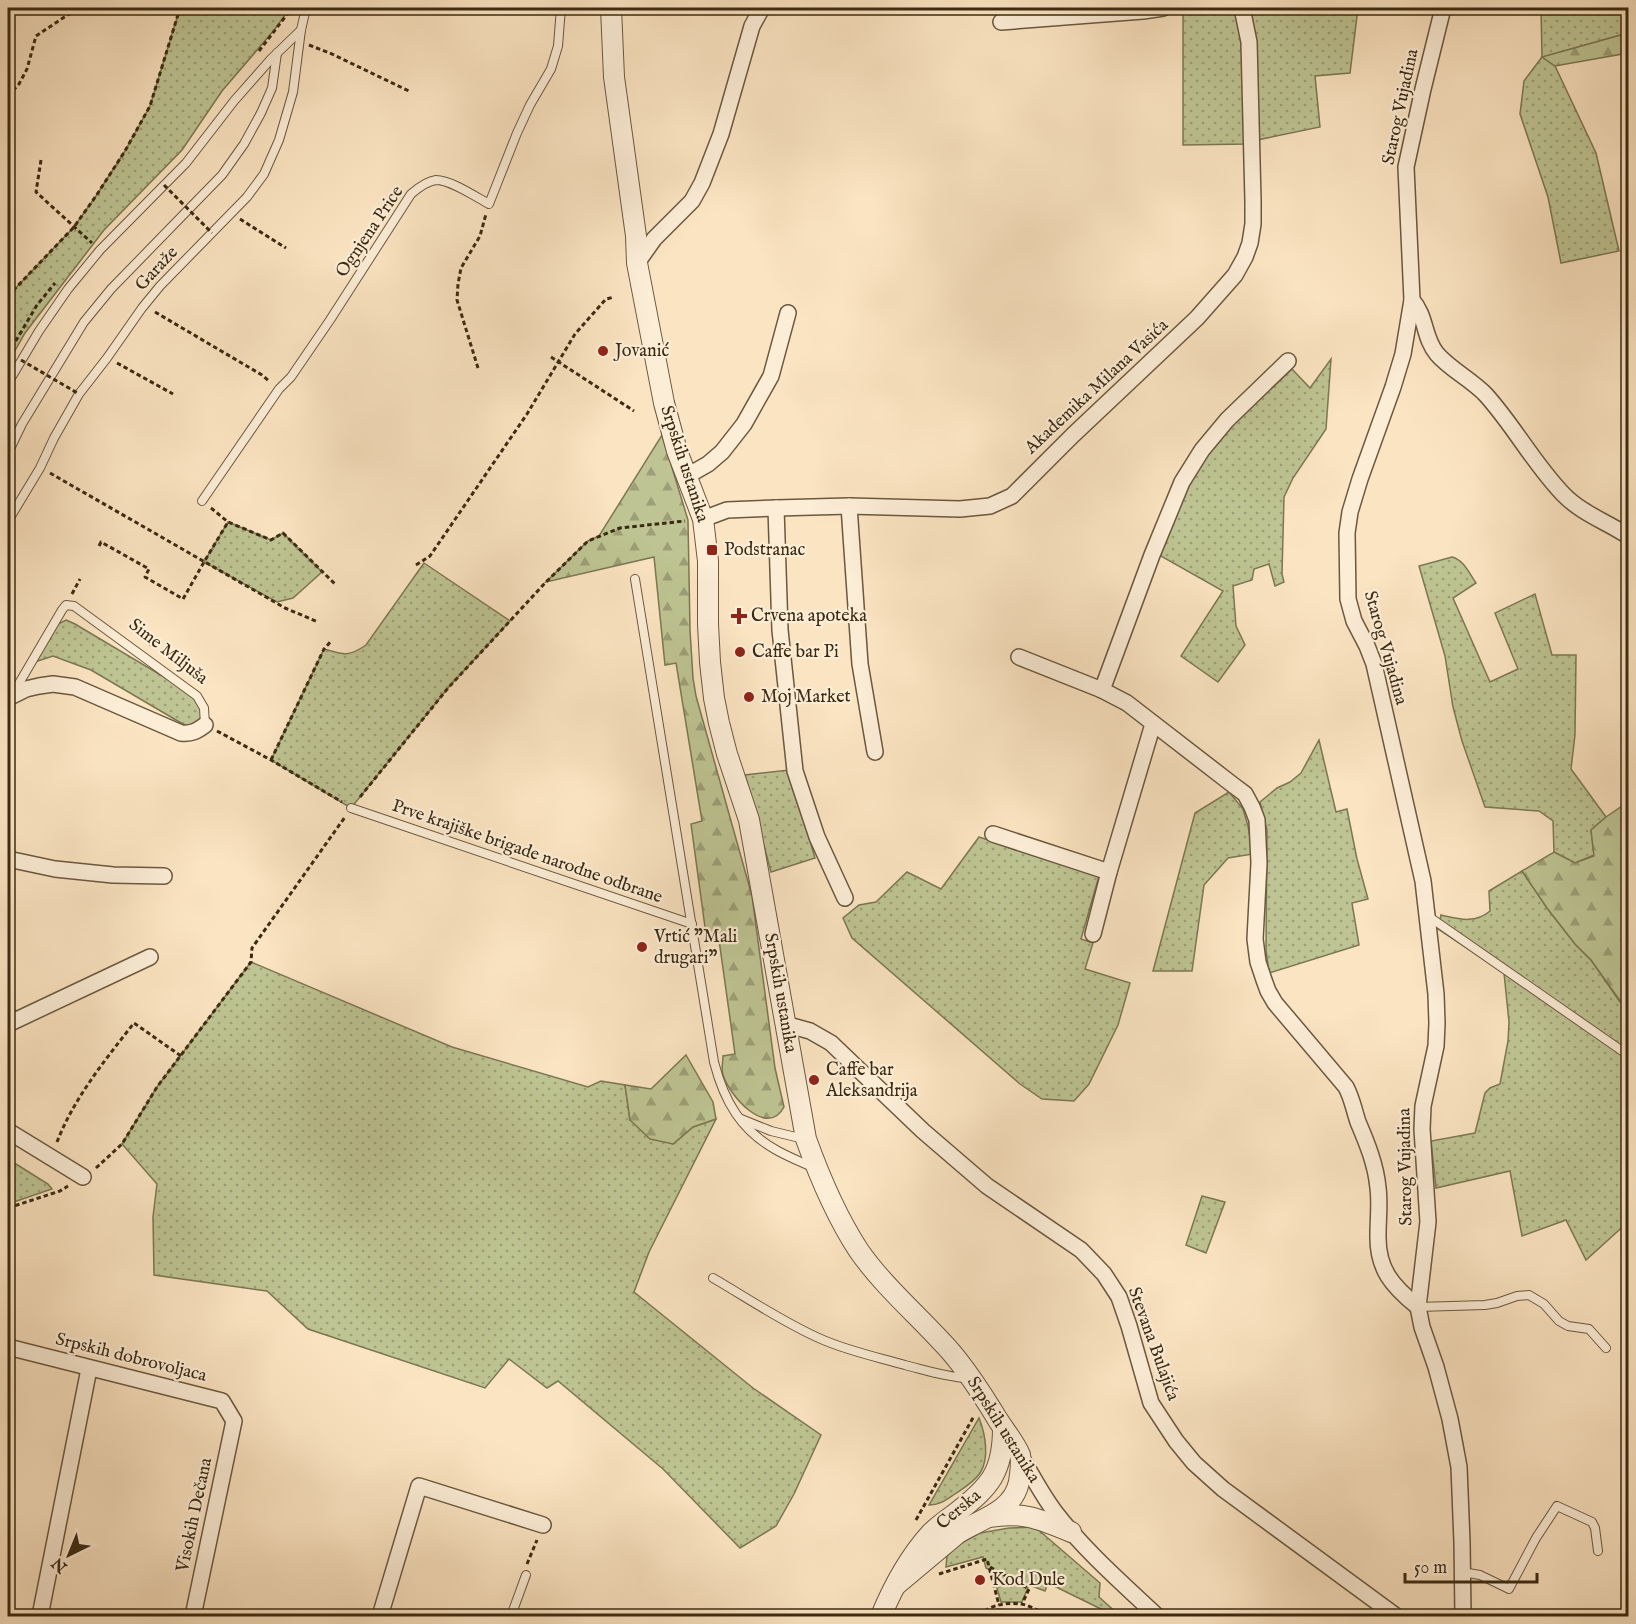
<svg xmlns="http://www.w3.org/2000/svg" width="1636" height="1624" font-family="'IM FELL English',serif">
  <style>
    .grass { fill: url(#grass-dots); stroke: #7c7752; stroke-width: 1.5 }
    .forest { fill: url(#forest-firs); stroke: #7c7752; stroke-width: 1.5 }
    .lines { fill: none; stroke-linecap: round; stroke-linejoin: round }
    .service-casing { stroke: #6b583e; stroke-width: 10 }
    .minor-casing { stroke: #6b583e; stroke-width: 18 }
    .tertiary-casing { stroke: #6b583e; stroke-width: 22 }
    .path { stroke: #3b2a12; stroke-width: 3; stroke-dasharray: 4.5 3; stroke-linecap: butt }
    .service { stroke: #fcedd7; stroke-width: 8 }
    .minor { stroke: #fcedd7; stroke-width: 15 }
    .tertiary { stroke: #fcedd7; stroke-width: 20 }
    .path-bridge { stroke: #3b2a12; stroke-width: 3; stroke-dasharray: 4.5 3; stroke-linecap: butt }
    .poi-dot { fill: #8f2418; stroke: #fcedd7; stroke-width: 2 }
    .labels { text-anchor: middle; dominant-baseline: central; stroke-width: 4.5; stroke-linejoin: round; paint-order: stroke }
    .street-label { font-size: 18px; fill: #3b2a12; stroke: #fcedd7 }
    .poi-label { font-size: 18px; fill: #3b2a12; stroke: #fcedd7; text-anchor: start }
  </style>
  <defs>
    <pattern id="grass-dots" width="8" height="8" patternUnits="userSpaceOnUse" patternTransform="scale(1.5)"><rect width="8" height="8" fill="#bec493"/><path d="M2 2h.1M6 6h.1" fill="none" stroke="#9c9f77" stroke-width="1.8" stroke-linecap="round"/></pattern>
    <pattern id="forest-firs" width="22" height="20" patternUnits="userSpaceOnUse" patternTransform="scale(1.5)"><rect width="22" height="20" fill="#bec493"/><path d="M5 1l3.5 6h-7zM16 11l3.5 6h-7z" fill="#9c9f77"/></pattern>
  </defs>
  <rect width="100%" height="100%" fill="#fbe4c2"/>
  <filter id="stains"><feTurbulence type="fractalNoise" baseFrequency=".00333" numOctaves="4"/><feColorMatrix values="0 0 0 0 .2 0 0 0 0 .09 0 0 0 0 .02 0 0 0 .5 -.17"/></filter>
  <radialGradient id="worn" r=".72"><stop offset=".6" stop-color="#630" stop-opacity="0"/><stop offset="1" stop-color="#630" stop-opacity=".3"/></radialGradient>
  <!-- grass -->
  <g class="grass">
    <path d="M 180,8 L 290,8 L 275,29 L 222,91 L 182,150 L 104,230 L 25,333 L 8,363 L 8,296 L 74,227 L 96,196 L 125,151 L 150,106 Z"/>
    <path d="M 1206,8 L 1230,8 L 1234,11 L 1242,32 L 1247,144 L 1183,145 L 1183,14 Z"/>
    <path d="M 1250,8 L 1358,8 L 1350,73 L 1315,76 L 1320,127 L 1257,140 L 1252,18 Z"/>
    <path d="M 1541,8 L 1628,8 L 1628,33 L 1543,57 L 1555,66 L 1596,153 L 1619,251 L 1561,263 L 1548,197 L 1520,114 L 1524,81 L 1542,57 Z"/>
    <path d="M 1331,359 L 1326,429 L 1293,478 L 1284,497 L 1282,574 L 1284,582 L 1275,586 L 1269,564 L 1254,569 L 1252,580 L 1233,586 L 1236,626 L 1245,645 L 1218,682 L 1181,656 L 1223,591 L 1159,555 L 1186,490 L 1205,459 L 1232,424 L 1292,369 L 1310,388 Z"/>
    <path d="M 228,522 L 271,540 L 283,533 L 322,572 L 293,598 L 277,602 L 204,562 Z"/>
    <path d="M 1452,557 C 1464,560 1469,573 1476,583 L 1453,598 L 1490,682 L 1518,669 L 1495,613 L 1535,594 L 1552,655 L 1576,655 L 1575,735 L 1571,769 L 1606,817 L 1591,830 L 1594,855 L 1575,863 L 1554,852 L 1553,821 L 1539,811 L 1485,807 L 1462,741 L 1453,707 L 1445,656 L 1419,566 Z"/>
    <path d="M 424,563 L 510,621 L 448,688 L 351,808 L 271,760 L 324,649 C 344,655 349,657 366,645 Z"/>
    <path d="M 66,620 L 75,624 L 196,696 L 202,710 L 202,723 L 193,730 L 91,670 L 53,656 L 35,662 L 58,624 Z"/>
    <path d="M 1319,740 L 1336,812 L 1347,809 L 1357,859 L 1368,899 L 1352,903 L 1359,945 L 1269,973 L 1266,950 L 1267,830 L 1260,802 L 1277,788 L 1290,782 L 1301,773 Z"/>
    <path d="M 789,770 L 815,858 L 771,872 L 745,775 Z"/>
    <path d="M 1229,792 L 1243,809 L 1248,826 L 1253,854 L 1228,858 L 1204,885 L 1192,971 L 1153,971 L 1195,813 Z"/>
    <path d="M 979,837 L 1099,876 L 1081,939 L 1093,943 L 1085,969 L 1130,983 L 1118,1025 L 1089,1084 L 1074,1101 L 1042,1099 L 1020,1084 L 852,938 L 843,918 L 859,905 L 876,902 L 907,872 L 941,889 Z"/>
    <path d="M 1522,871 L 1547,908 L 1575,944 L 1591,960 L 1620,1002 L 1628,998 L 1628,1222 L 1586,1260 L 1566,1220 L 1522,1236 L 1510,1171 L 1436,1188 L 1431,1141 L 1475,1133 L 1485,1093 L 1490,1088 L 1500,1084 L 1508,1041 L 1509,1022 L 1504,973 L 1438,929 L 1441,915 C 1459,919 1475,924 1490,911 L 1489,891 Z"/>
    <path d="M 251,962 L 452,1047 L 588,1087 L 601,1081 L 625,1085 L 630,1120 L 673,1144 L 693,1127 L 716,1119 L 649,1252 L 634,1292 L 753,1388 L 821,1435 L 794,1494 L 776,1526 L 740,1548 L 663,1469 L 558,1381 L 547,1388 L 509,1359 L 485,1388 L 308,1329 L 267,1291 L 154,1275 L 153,1217 L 157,1184 L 122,1144 L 157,1087 Z"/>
    <path d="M 8,1159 L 48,1184 L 52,1189 L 8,1204 Z"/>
    <path d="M 1202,1196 L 1225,1202 L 1206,1253 L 1186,1245 Z"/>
    <path d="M 979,1418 C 985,1433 990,1458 980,1473 C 974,1482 964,1488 955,1494 C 946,1500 940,1505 929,1505 Z"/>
    <path d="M 1035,1527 L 1100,1583 L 1099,1597 L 1120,1616 L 1101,1616 L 1103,1610 L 1048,1583 L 1045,1591 L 1029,1585 L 1022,1602 L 1001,1602 L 992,1571 L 986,1568 L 983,1557 L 946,1567 L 947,1556 L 956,1546 L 980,1533 L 1009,1528 Z"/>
    <path d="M 997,1609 L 1014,1610 L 1011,1616 L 983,1616 L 984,1615 Z"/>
  </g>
  <!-- forest -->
  <g class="forest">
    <path d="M 1628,33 L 1628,53 L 1555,66 L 1542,57 Z"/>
    <path d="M 662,435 L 688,520 L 690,630 L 693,678 L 696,696 L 752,896 L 775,1068 L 784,1107 C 767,1139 729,1095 723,1075 C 721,1070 723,1062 723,1056 L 735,1054 L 719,940 L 707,942 L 691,824 L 702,821 L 676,663 L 665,665 L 654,557 L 546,582 L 588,541 L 599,536 Z"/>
    <path d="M 1628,802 L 1628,998 L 1621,1002 L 1591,960 L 1575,944 L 1547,908 L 1522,871 L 1554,852 L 1575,863 L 1594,856 L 1591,830 L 1606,817 Z"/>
    <path d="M 686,1055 L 713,1102 L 716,1119 L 693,1127 L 673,1144 L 650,1139 L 630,1120 L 625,1085 L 651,1089 Z"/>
  </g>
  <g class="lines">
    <!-- service casing -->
    <g class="service-casing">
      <g id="service">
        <path d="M 8,383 L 39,331 L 68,289 L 100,250 L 186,163 L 234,101 L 271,59 L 301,30"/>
        <path d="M 8,453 L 22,424 L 84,322 L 111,289 L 222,175 L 244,144 L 261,113 L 272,88 L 277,53"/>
        <path d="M 202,501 L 279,389 L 291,377 L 330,320 L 411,194 C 418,188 427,181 436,180 C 451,180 476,197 489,204 L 517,133 L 530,105 L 551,69 L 558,46 L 561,8"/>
        <path d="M 8,521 L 40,468 L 54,438 L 79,394 L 107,358 L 142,308 L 160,286 L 247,197 L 264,174 L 279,140 L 293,92 L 301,30 L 306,8"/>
        <path d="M 635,579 L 714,1062 C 724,1101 741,1131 778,1151 C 789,1157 801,1162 812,1167"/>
        <path d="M 14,692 L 62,610 L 66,605 L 74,606 L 197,696 L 204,708 L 205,725"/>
        <path d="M 351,808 L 692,924"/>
        <path d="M 1428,916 L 1628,1055"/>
        <path d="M 741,1119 L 771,1131 L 804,1139"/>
        <path d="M 713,1278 C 749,1299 784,1323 821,1339 C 848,1351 877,1357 905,1365 C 925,1370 946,1377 967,1378"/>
        <path d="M 1418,1307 L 1485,1305 L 1497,1303 L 1517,1296 L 1529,1295 L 1544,1304 L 1559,1321 L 1568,1326 L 1589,1329 L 1606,1348"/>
        <path d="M 1462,1572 L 1480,1575 L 1509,1589 L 1536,1538 L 1557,1506 L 1592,1522 L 1595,1528 L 1598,1551"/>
        <path d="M 511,1616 L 526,1575"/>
      </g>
    </g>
    <!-- minor casing -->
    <g class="minor-casing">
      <g id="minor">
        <path d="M 1443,8 L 1423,89 L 1406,167 L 1412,300 L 1403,354 L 1393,387 L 1360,479 L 1350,512 L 1347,533 L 1348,599 L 1354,621 L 1367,646 L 1374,664 L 1423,881 L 1436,994 L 1437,1023 L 1436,1046 L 1423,1106 L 1422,1129 L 1428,1222 L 1418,1307 L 1422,1327 L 1436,1367 L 1450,1419 L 1459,1467 L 1462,1542 L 1463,1616"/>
        <path d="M 1001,22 L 1143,11 L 1163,8"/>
        <path d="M 637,263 L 654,239 L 692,201 L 702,183 L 721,134 L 752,26 L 762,8"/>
        <path d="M 1412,300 C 1427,317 1423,337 1437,354 C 1451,370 1472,380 1486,395 C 1514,426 1534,464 1563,494 C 1581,513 1607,522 1628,536"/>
        <path d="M 687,476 L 708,464 L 722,452 L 744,424 L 771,376 L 788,313"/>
        <path d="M 849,506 L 860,664 L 875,752"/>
        <path d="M 776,508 L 780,630 L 795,771 L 817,837 L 845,898"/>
        <path d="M 703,519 L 727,510 L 776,508 L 849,506 L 960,509 L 990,506 L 1012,496 L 1073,435 L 1197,318 L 1235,275 L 1245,257 L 1250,243 L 1253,224 L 1253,201 L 1249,42 L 1242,8"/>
        <path d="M 1019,657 L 1102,690 L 1127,703 L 1233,785 L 1245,794 L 1252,807 L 1257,820 L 1259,863 L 1255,939 L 1258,962 L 1264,980 L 1268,991 L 1275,1003 L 1346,1087 C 1352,1098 1354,1110 1358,1122 C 1367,1143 1376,1165 1378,1188 C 1380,1203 1378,1219 1378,1234 C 1377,1269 1392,1286 1418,1307"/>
        <path d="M 1102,690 L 1152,555 L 1182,482 L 1202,450 L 1227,420 L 1288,361"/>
        <path d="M 8,698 L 26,689 L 39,686 L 53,684 L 75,687 L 181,733 C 192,734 197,731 205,725"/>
        <path d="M 993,834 L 1109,872 L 1153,724"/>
        <path d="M 8,859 L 55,869 L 113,875 L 164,876"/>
        <path d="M 1093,934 L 1109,872"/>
        <path d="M 8,1024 L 150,957"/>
        <path d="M 785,1024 L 810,1031 L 831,1043 L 923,1131 L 987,1186 L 1081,1250 L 1104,1274 L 1119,1297 L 1129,1326 L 1151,1403 L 1176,1441 L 1194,1463 L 1223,1489 L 1396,1616"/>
        <path d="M 8,1131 L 83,1177"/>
        <path d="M 8,1347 L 222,1401 L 234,1421 L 193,1616"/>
        <path d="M 1021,1457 C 1032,1475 1042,1495 1055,1512 C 1085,1551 1122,1583 1157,1616"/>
        <path d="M 40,1616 L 89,1369"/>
        <path d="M 380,1616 L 419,1486 L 543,1525"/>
      </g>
    </g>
    <!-- tertiary casing -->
    <g class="tertiary-casing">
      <g id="tertiary">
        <path d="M 611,8 L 614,77 L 636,236 L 637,263 L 664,403 L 677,451 L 703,519 L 708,561 L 708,624 L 710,662 L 714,698 L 719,723 L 727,754 L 749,820 L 806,1139 C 820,1178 836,1216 859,1251 C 885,1288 921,1318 951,1352 C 969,1373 984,1397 998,1420 C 1005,1431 1015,1443 1020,1455 C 1022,1462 1020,1475 1019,1482 C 1013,1512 980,1519 958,1533 L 896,1585"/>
        <path d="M 990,1517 C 1023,1511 1042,1520 1071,1532"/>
        <path d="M 881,1616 C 893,1587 910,1556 931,1533 C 939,1525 948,1519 956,1513 C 990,1487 1003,1472 1003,1428"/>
      </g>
    </g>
    <!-- path -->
    <g class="path">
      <path d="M 309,45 L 332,54 L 409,91"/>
      <path d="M 259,51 L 292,8"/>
      <path d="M 8,96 L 19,84 L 27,69 L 36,36 L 78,8"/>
      <path d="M 41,160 L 36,192 L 92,243"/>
      <path d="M 240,219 L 286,248"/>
      <path d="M 8,296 L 74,227 L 96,196 L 125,151 L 150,106 L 180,8"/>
      <path d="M 155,312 L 262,375 L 270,382"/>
      <path d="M 8,354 L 37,305 L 55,283"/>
      <path d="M 551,357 L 634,411"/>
      <path d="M 117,363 L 173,394"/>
      <path d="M 478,368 L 457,300 L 458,284 L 461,268 L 480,236 L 486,214"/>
      <path d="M 50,473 L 285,608 L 318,622"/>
      <path d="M 211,508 L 228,522 L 271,540 L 283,533 L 336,585"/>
      <path d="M 99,546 L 101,542 L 149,569 L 145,577 L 183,599 L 204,562 L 228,522"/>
      <path d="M 416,565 L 430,556 L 527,414 L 575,334 L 606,299 L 614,297"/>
      <path d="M 72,594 L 80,579"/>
      <path d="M 150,646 L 155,638"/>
      <path d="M 217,731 L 271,760 L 342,802"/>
      <path d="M 271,760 L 324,649 L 332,640"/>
      <path d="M 360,797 L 448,688 L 546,582 L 588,541 L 620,528 L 685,521"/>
      <path d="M 57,1142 C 74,1098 105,1060 134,1023 L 181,1056"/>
      <path d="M 96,1168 L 122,1144 L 157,1087 L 251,962 L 252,948 L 345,817"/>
      <path d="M 8,1208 L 60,1191 L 68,1186"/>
      <path d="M 916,1520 L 974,1416"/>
      <path d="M 527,1564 L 537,1540"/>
      <path d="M 990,1567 L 1029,1589 L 1022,1604"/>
      <path d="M 939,1574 L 987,1559 L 999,1605"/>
      <path d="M 979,1616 C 989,1605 1006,1602 1021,1604 C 1028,1605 1035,1609 1041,1612"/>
    </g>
    <!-- service -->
    <use href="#service" class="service"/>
    <!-- minor -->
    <use href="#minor" class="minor"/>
    <!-- tertiary -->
    <use href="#tertiary" class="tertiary"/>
    <!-- path-bridge -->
    <g class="path-bridge">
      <path d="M 164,185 L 212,233"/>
      <path d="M 21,360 L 79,394"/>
    </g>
  </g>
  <!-- markers -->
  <g class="poi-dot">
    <circle cx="603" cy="351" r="6"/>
    <rect x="706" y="544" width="12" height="12" rx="3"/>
    <path d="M736 607h6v6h6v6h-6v6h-6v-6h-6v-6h6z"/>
    <circle cx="740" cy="652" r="6"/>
    <circle cx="749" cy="697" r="6"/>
    <circle cx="642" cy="947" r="6"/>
    <circle cx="814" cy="1080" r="6"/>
    <circle cx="980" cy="1580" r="6"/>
  </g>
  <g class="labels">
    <!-- street labels -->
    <g class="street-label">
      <text transform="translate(1401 107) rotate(-78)">Starog Vujadina</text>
      <text transform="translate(370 232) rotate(-56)">Ognjena Price</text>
      <text transform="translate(157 269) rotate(-47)">Garaže</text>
      <text transform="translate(1097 387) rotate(-43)">Akademika Milana Vasića</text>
      <text transform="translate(684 464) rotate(72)">Srpskih ustanika</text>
      <text transform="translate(1385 648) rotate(74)">Starog Vujadina</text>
      <text transform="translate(168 652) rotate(38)">Sime Miljuša</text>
      <text transform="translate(527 852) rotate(19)">Prve krajiške brigade narodne odbrane</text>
      <text transform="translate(780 993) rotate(80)">Srpskih ustanika</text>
      <text transform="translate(1406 1167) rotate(-91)">Starog Vujadina</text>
      <text transform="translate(1153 1344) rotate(70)">Stevana Bulajića</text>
      <text transform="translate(131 1358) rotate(14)">Srpskih dobrovoljaca</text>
      <text transform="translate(1003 1430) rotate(58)">Srpskih ustanika</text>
      <text transform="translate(959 1510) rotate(-40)">Cerska</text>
      <text transform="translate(195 1515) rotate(-78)">Visokih Dečana</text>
    </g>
    <!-- poi labels -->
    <g class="poi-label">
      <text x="615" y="351">Jovanić</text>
      <text x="724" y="550">Podstranac</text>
      <text x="751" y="616">Crvena apoteka</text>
      <text x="752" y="652">Caffe bar Pi</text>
      <text x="761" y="697">Moj Market</text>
      <text x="654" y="937">Vrtić "Mali<tspan x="654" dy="21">drugari"</tspan></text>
      <text x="826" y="1070">Caffe bar<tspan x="826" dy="21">Aleksandrija</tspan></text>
      <text x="992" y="1580">Kod Dule</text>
    </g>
  </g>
  <!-- margin -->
  <rect width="1636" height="1624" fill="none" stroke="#fbe4c2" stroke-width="30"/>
  <rect x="9" y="9" width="1618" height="1606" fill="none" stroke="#3b2a12" stroke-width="3"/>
  <rect x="15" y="15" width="1606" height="1594" fill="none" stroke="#3b2a12" stroke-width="1.5"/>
  <!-- north arrow -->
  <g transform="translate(69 1555) rotate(223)" stroke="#fcedd7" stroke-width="4.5" paint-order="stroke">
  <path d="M0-4.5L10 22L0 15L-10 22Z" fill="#3b2a12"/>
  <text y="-9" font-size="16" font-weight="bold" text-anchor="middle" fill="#3b2a12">N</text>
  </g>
  <!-- scale -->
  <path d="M1405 1573v9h132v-9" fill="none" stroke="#3b2a12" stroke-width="3"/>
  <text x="1414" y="1573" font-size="18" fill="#3b2a12" stroke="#fcedd7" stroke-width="4.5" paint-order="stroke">50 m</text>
  <rect width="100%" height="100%" filter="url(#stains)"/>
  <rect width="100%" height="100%" fill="url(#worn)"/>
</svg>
